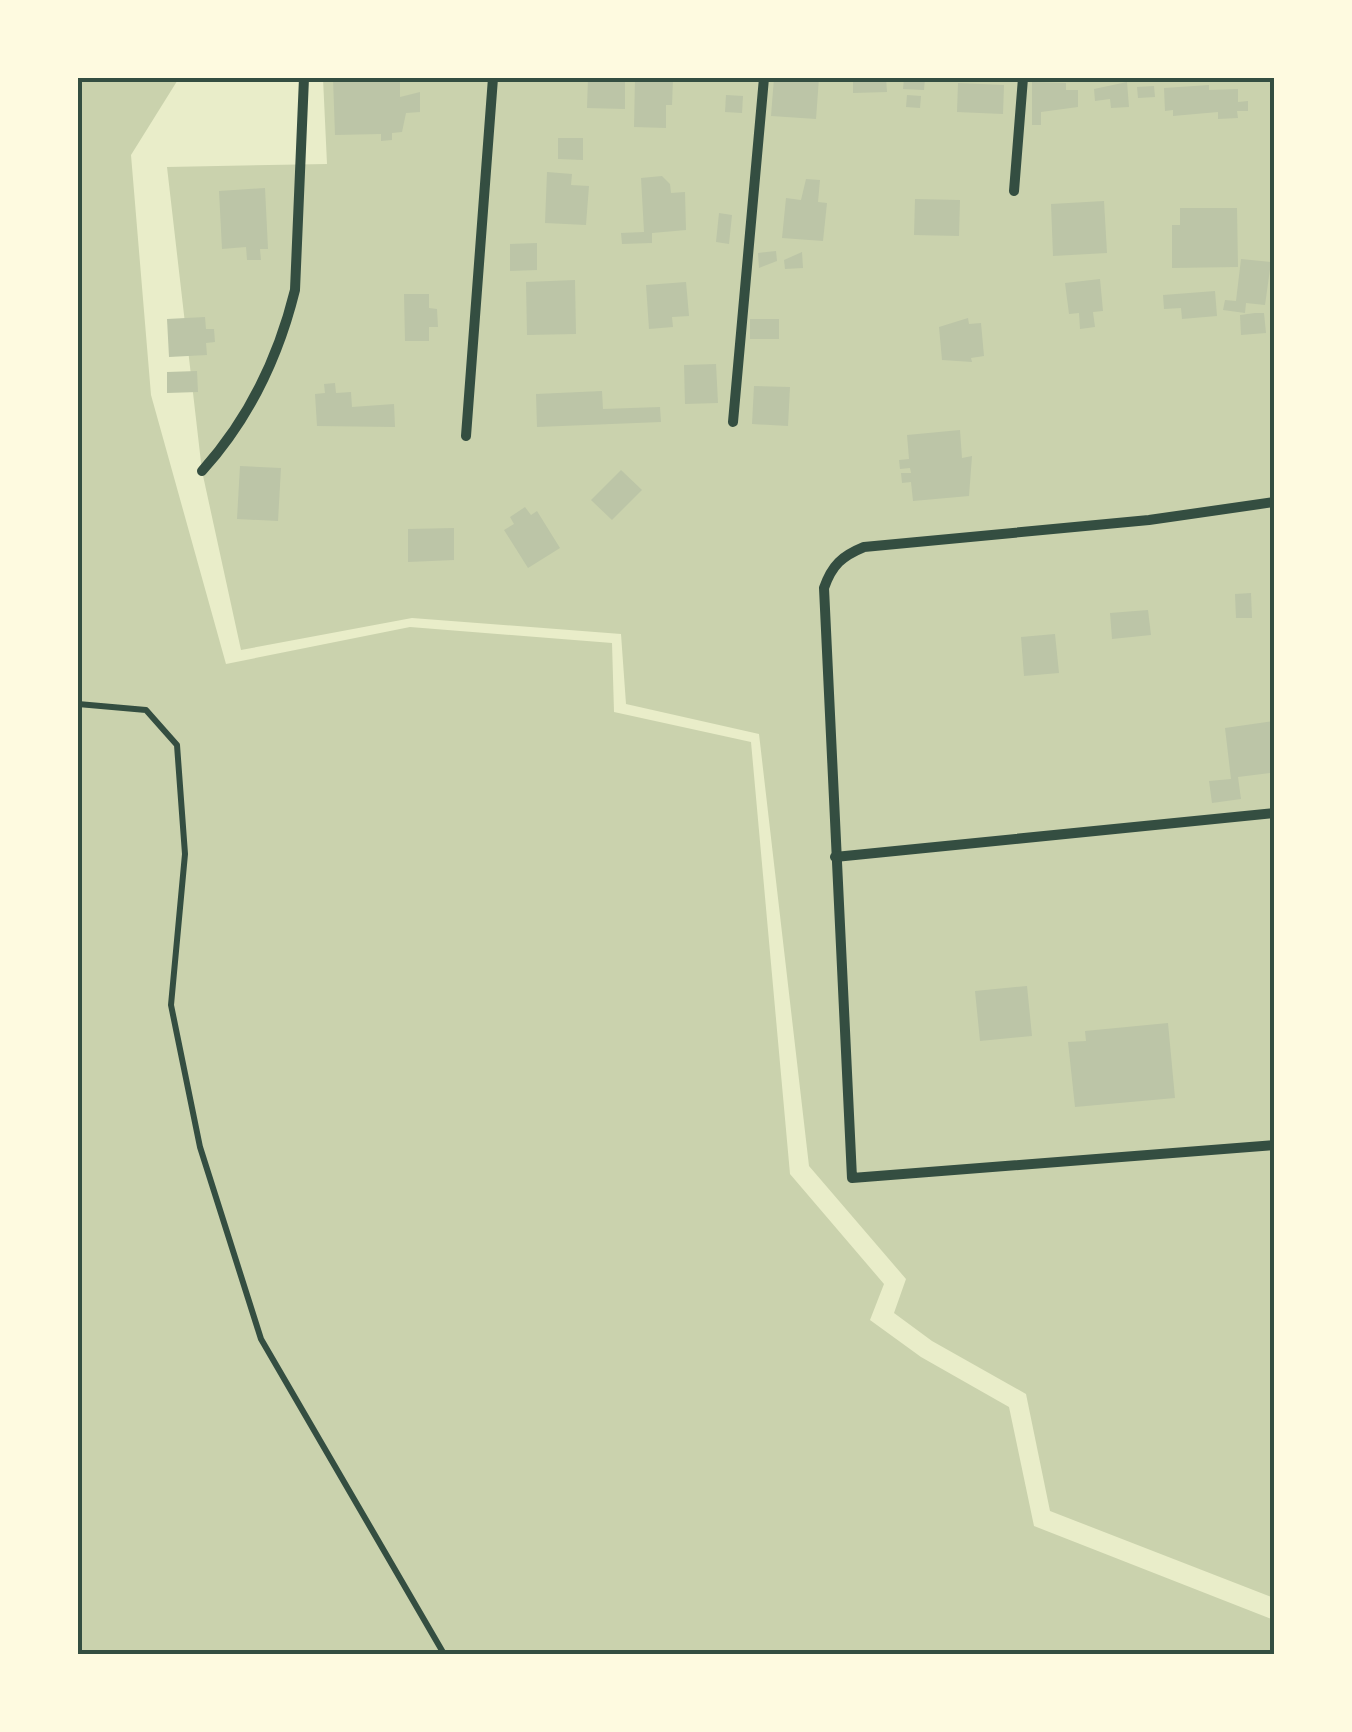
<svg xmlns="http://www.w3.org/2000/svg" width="1352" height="1732" font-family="Roboto,sans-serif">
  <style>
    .green { fill: #cad2ad }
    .building { fill: #bcc5a7 }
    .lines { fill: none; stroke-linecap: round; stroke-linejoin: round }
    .path { stroke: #344e41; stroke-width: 6 }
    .minor { stroke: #344e41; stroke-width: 10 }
    .neatline { fill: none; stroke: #344e41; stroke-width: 4 }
  </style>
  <rect width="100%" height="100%" fill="#e9edc9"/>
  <!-- green -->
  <g class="green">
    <path d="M 78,78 L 179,78 L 131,155 L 151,395 L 226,664 L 410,627 L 612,643 L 614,712 L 751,742 L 790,1174 L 884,1284 L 870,1320 L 921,1357 L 1009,1407 L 1034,1526 L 1274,1620 L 1274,1654 L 78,1654 Z"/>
    <path d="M 323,78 L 1274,78 L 1274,1598 L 1050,1511 L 1026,1394 L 932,1341 L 894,1313 L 906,1279 L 809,1166 L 759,734 L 626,704 L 621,634 L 412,618 L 241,650 L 202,471 L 167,167 L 327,164 Z"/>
  </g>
  <!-- building -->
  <g class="building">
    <path d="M 333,78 L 400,78 L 400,97 L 420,92 L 420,112 L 406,113 L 402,132 L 392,133 L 392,140 L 381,141 L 381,134 L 335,135 Z"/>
    <path d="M 588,78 L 625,78 L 625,109 L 587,108 Z"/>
    <path d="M 635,78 L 673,78 L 672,105 L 666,105 L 666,128 L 634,127 Z"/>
    <path d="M 774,78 L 819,78 L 816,119 L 771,116 Z"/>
    <path d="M 853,78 L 886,78 L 887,92 L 853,93 Z"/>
    <path d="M 904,78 L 925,78 L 924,90 L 903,89 Z"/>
    <path d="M 1032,82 L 1066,83 L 1066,90 L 1078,90 L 1078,107 L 1041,112 L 1041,125 L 1032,125 Z"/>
    <path d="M 1127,82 L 1129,107 L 1111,108 L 1110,99 L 1095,101 L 1094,89 Z"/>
    <path d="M 958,83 L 1004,85 L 1003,114 L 957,112 Z"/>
    <path d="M 1209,85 L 1209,90 L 1238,89 L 1238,102 L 1248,101 L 1248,111 L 1237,111 L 1238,118 L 1218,119 L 1218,112 L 1173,116 L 1173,110 L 1165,111 L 1164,88 Z"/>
    <path d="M 1154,86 L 1155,97 L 1138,98 L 1137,87 Z"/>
    <path d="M 726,95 L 743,96 L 742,113 L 725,112 Z"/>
    <path d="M 907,95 L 921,96 L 920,108 L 906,107 Z"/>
    <path d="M 558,138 L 583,138 L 583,160 L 558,159 Z"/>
    <path d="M 547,172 L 572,174 L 571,185 L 589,186 L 586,225 L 545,223 Z"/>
    <path d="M 662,176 L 670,184 L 671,193 L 685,192 L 686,230 L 652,233 L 652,243 L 622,244 L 621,233 L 644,232 L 641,178 Z"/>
    <path d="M 806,179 L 820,180 L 818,202 L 827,203 L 823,241 L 782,238 L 786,198 L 801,200 Z"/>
    <path d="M 265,188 L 268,249 L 260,249 L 261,260 L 247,260 L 246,247 L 222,249 L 219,191 Z"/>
    <path d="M 915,199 L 960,200 L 959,236 L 914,235 Z"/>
    <path d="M 1104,201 L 1107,253 L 1053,256 L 1051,204 Z"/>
    <path d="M 1180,208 L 1237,208 L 1238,267 L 1172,268 L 1172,225 L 1180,225 Z"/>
    <path d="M 719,213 L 732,215 L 729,244 L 716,242 Z"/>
    <path d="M 537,243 L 537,270 L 510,271 L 510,244 Z"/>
    <path d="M 776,251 L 777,261 L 759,268 L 758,253 Z"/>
    <path d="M 802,252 L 803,268 L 785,269 L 784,260 Z"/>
    <path d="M 1241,259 L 1271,262 L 1265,305 L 1246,303 L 1245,313 L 1223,310 L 1225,300 L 1236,301 Z"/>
    <path d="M 1100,279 L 1103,311 L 1093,312 L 1095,327 L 1080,329 L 1079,313 L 1069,314 L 1065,283 Z"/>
    <path d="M 575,280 L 576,334 L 527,335 L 526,282 Z"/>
    <path d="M 686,282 L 689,316 L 672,317 L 673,327 L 649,329 L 646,285 Z"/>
    <path d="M 1215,291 L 1217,316 L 1182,319 L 1181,308 L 1164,309 L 1163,295 Z"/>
    <path d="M 404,294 L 429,294 L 429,308 L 437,309 L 438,327 L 429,327 L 429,341 L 405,341 Z"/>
    <path d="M 1255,313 L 1264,313 L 1266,333 L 1241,335 L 1240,315 Z"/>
    <path d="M 205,317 L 206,329 L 214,329 L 215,342 L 206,343 L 207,355 L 169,357 L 167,319 Z"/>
    <path d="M 968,318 L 969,324 L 981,323 L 984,356 L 971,358 L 972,362 L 942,360 L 939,327 Z"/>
    <rect x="750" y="319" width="29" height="20"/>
    <path d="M 716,364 L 718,403 L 685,404 L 684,365 Z"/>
    <path d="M 197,371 L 198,392 L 167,393 L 167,372 Z"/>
    <path d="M 335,383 L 336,393 L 351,392 L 352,407 L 394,404 L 395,427 L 317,426 L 315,394 L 325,393 L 324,384 Z"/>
    <path d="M 754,386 L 790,387 L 788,426 L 752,424 Z"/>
    <path d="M 602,391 L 603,409 L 660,407 L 661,422 L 537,427 L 536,394 Z"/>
    <path d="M 960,430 L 962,458 L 972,456 L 969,496 L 913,501 L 911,482 L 902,483 L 901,473 L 911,473 L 910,468 L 900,469 L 899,460 L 909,459 L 907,435 Z"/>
    <path d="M 240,466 L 281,468 L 278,521 L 237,519 Z"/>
    <path d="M 621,470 L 642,490 L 612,520 L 591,500 Z"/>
    <path d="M 525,507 L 531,515 L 537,511 L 560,548 L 528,568 L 504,530 L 514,524 L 510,517 Z"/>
    <path d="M 454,528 L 454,560 L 408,562 L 408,529 Z"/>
    <path d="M 1251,593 L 1252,618 L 1236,618 L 1235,594 Z"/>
    <path d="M 1148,610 L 1151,635 L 1112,639 L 1110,613 Z"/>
    <path d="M 1055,634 L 1059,673 L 1024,676 L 1021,637 Z"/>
    <path d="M 1274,721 L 1274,783 L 1270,773 L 1238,777 L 1241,799 L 1212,803 L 1209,781 L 1231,779 L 1225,728 Z"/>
    <path d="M 1027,986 L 1032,1036 L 980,1041 L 975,991 Z"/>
    <path d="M 1168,1023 L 1175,1098 L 1075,1107 L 1068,1042 L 1086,1041 L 1085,1031 Z"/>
  </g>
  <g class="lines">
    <!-- path -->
    <path class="path" d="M 78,704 L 146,710 L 177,745 L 185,854 L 171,1005 L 200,1147 L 261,1339 L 444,1654"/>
    <!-- minor -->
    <g class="minor">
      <path d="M 1014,191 L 1023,78"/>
      <path d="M 733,422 L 764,78"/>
      <path d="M 466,436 L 493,78"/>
      <path d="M 202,471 C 249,419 278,359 295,290 L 304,78"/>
      <path d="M 1274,502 L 1149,520 L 864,547 C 842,556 832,565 824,588 L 852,1178 L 1274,1145"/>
      <path d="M 835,857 L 1274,813"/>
    </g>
  </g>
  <!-- border -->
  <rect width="1352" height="1732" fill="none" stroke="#fefae0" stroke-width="160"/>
  <rect x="80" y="80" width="1192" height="1572" class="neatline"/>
</svg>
